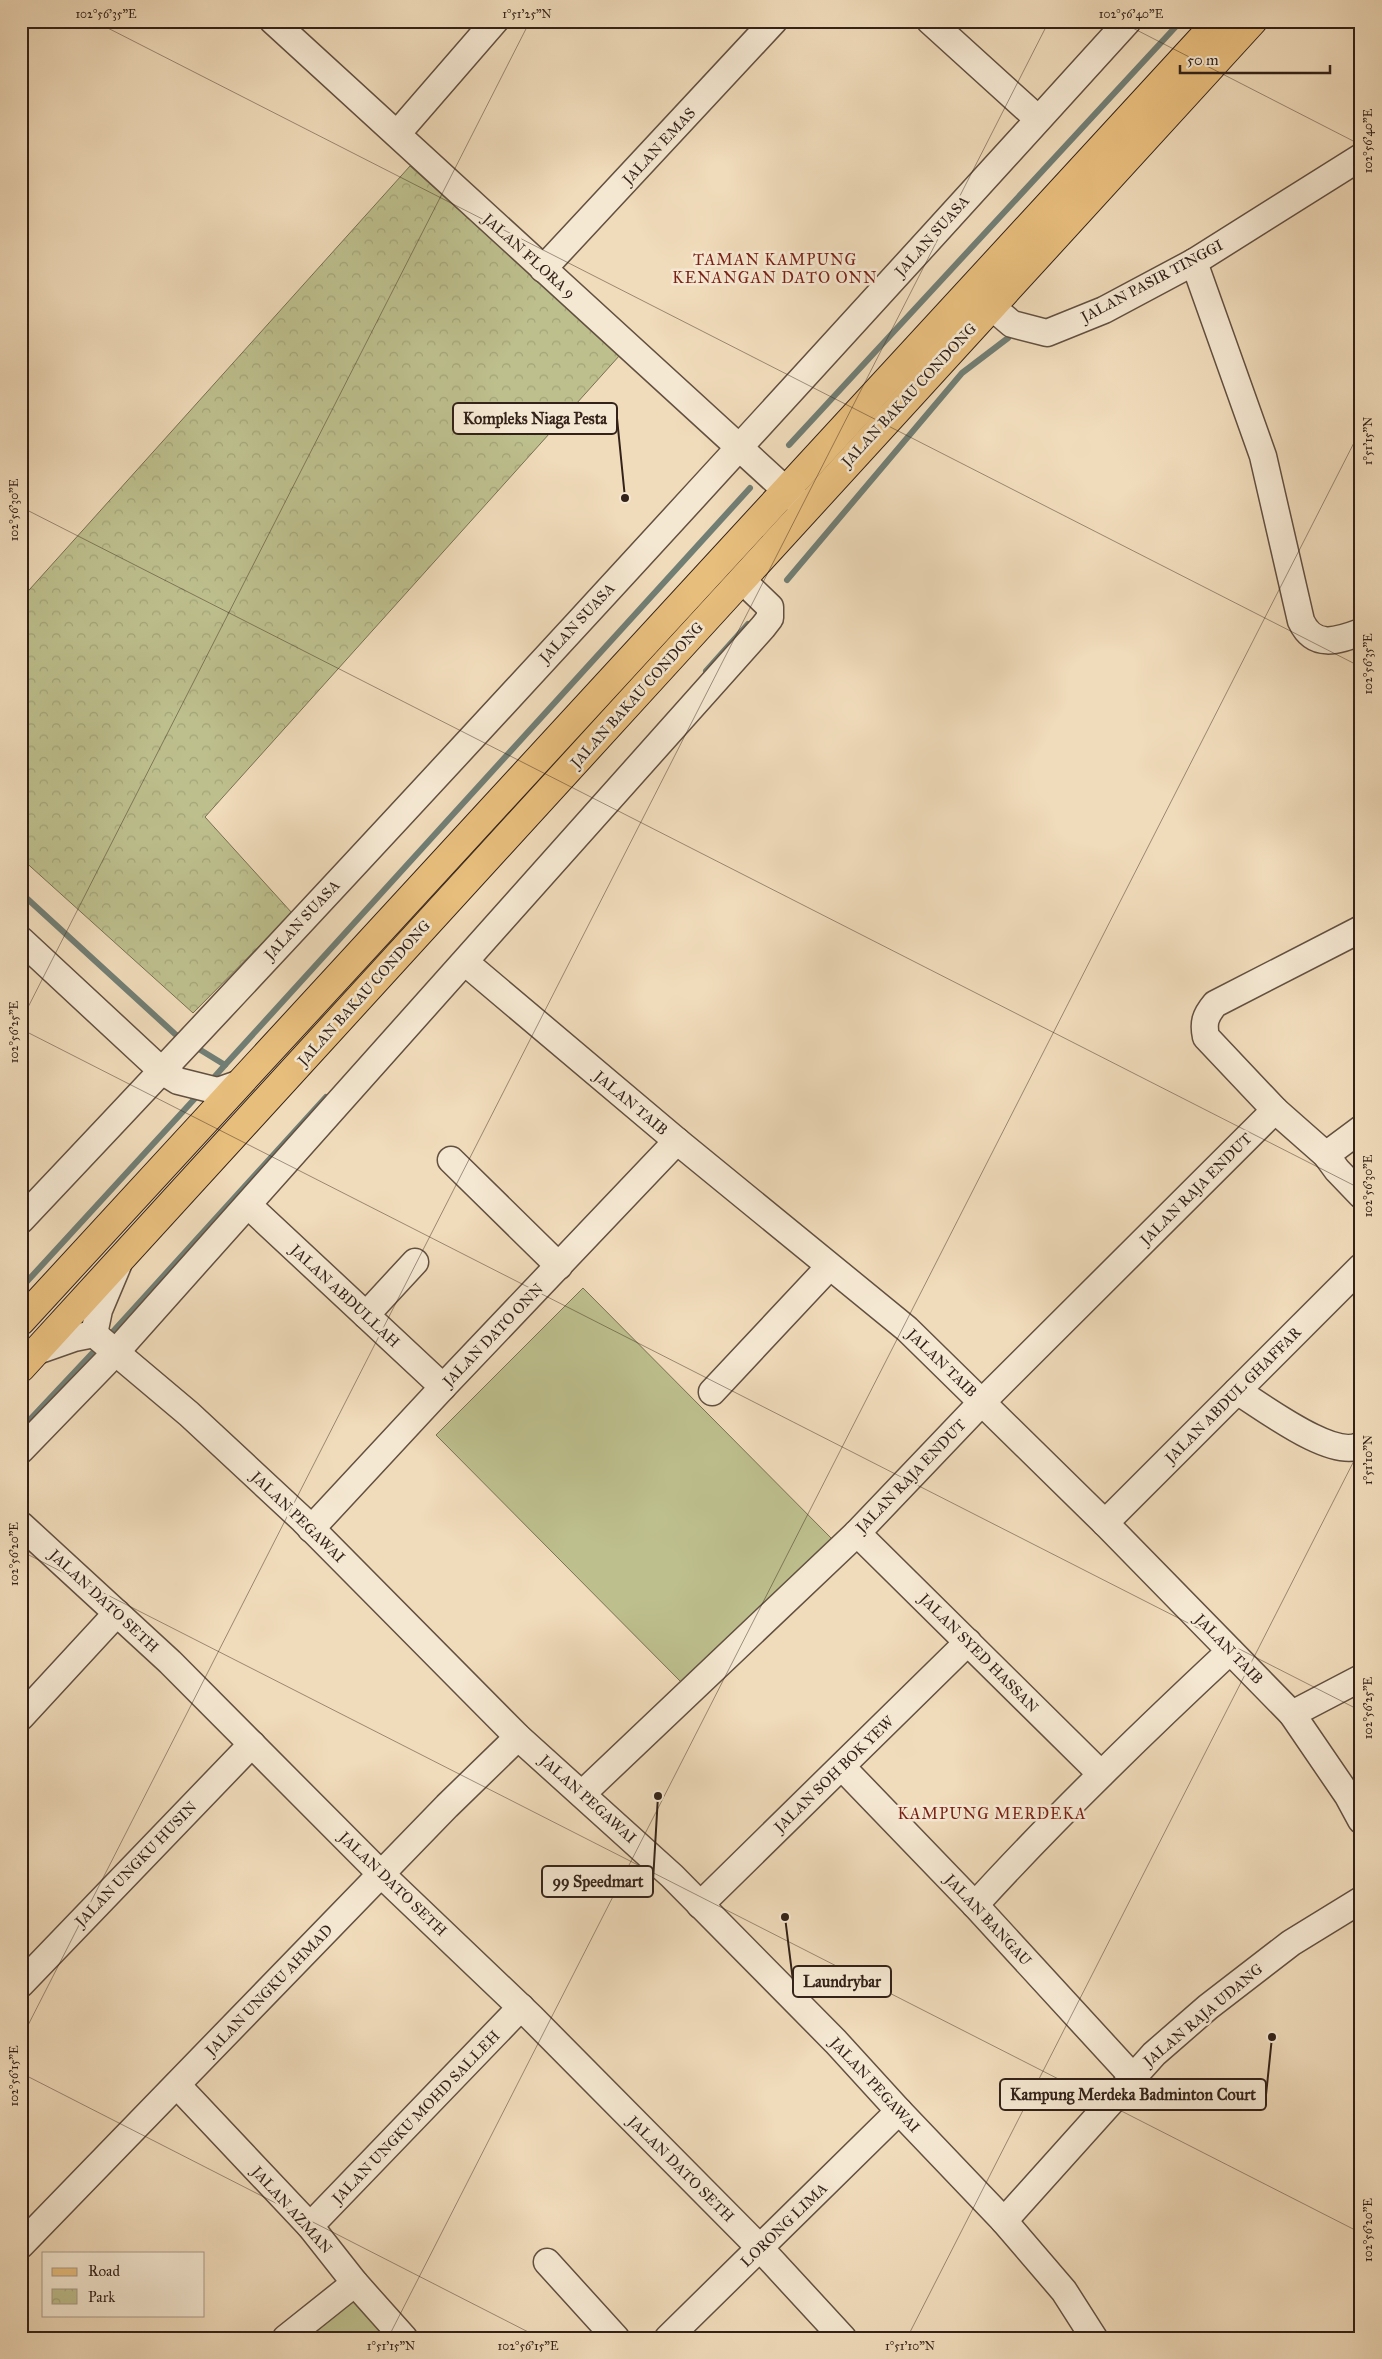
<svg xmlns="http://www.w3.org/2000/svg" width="1382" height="2359" font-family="'IM FELL Great Primer',serif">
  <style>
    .grass { fill: #bdbf8d; stroke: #787053 }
    .park { fill: url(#park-crowns); stroke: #787053 }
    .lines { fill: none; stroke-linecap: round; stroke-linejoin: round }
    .stream { stroke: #717e74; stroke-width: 6 }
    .minor-casing { stroke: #625041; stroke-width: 29 }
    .major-casing { stroke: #332219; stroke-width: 30 }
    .minor { stroke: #f5e8d2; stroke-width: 26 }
    .major { stroke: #e8be7d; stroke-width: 28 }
    .ticks { fill: none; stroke: #332219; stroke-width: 1; stroke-opacity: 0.45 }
    .labels { text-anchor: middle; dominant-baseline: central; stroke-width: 5; stroke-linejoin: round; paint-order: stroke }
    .street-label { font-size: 15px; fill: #332219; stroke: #f5e8d2 }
    .neighbourhood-label { font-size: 16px; letter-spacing: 1px; fill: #7a1f14; stroke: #f5e8d2 }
    .leader { fill: none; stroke: #332219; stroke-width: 2 }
    .callout-dot { fill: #332219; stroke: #f5e8d2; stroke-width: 2 }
    .callout { fill: #f5e8d2; stroke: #332219; stroke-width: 2 }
    .callout-label { font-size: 16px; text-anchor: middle; font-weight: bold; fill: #332219 }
    .neatline { fill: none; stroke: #332219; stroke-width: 2 }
    .ticks-label { font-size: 12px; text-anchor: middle; fill: #332219 }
  </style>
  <defs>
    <pattern id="park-crowns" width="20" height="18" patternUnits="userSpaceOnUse" patternTransform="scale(1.25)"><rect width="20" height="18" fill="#bdbf8d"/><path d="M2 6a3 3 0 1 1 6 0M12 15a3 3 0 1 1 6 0" fill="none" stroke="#a3a479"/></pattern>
  </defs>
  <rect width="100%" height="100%" fill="#f0dbba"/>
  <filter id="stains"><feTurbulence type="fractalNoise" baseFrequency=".004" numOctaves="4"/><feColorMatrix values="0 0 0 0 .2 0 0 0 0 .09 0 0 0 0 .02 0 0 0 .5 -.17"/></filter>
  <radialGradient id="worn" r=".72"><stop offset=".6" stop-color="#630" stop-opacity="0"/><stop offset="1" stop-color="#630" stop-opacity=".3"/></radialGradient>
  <!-- grass -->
  <g class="grass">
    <path d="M 583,1288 L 833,1540 L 684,1685 L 436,1435 Z"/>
    <path d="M 359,2297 L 391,2338 L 308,2338 Z"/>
  </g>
  <!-- park -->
  <path class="park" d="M 410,166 L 620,355 L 205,817 L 292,913 L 193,1013 L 21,858 L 21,599 Z"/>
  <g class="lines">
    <!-- stream -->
    <g class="stream">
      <path d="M 789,445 L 1181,21"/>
      <path d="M 787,580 L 962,373 L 1008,338"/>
      <path d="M 706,671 L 748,624"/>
      <path d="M 21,893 L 175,1034 L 183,1039"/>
      <path d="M 194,1046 L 225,1065 L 750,488"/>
      <path d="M 209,1083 L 225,1065"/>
      <path d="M 21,1288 L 199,1094"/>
      <path d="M 108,1337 L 326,1097"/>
      <path d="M 21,1429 L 99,1346"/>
    </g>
    <!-- minor casing -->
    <g class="minor-casing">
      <g id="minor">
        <path d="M 273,21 L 802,505"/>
        <path d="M 930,21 L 1038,119"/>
        <path d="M 397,134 L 495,21"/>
        <path d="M 1194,262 L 1263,456 L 1301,621 C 1314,649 1337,641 1361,632"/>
        <path d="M 543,269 L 774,21"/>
        <path d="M 996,301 L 999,313 L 1012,324 L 1047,333 L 1104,310 L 1194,262 L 1361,157"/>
        <path d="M 1361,929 L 1215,1004 C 1205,1016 1203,1023 1206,1037 L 1275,1110 L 1326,1155 L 1337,1170 L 1361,1195"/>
        <path d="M 21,940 L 162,1071 L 178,1081 L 218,1091 L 238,1084"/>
        <path d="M 466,963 L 677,1141 L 907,1329 L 1105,1523 L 1292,1714 L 1348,1796 L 1361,1820"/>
        <path d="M 1326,1155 L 1361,1129"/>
        <path d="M 451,1160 L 559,1266"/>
        <path d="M 248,1205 L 443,1387"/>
        <path d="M 21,1220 C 395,825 762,424 1128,21"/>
        <path d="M 366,1315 L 415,1262"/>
        <path d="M 94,1334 L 189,1414 L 303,1520 L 518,1737 L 672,1876 L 836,2042 L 899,2111 L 1004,2221 L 1064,2291 L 1094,2338"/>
        <path d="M 94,1334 L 99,1310 L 118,1265"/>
        <path d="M 37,1351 L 74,1338 L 94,1334"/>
        <path d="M 1237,1391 C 1262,1406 1333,1461 1361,1445"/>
        <path d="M 712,1392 L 829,1267"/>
        <path d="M 21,1450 L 116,1352 L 763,627 L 770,618 L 770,607 L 742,580"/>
        <path d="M 1105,1523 L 1361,1267"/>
        <path d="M 21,1525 L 170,1662 L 381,1874 L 531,2017 L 760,2248 L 843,2338"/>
        <path d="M 311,1529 L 443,1387 L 677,1141"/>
        <path d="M 857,1533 L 1101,1774"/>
        <path d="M 1292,1714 L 1361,1678"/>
        <path d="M 21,1717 L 117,1613"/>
        <path d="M 842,1767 L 975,1905 L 1132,2076"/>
        <path d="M 582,1794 L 857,1533 L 982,1402 L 1275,1110"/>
        <path d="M 700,1905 L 968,1642"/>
        <path d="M 975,1905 C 1056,1816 1142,1733 1230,1651"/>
        <path d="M 21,1984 L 252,1744"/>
        <path d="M 177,2085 L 310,2226 L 355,2283 L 404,2338"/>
        <path d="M 1004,2221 L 1154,2054 L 1208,2007 L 1291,1943 L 1361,1900"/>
        <path d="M 310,2226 L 521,2007"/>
        <path d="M 21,2245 L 447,1806 L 518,1737"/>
        <path d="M 547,2262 L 616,2338"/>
        <path d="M 286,2338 L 355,2283"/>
        <path d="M 668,2338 L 899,2111"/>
      </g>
    </g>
    <!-- major casing -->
    <g class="major-casing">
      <g id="major">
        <path d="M 21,1321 L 1218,21"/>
        <path d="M 21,1368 C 433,920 841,469 1253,21"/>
      </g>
    </g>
    <!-- minor -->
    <use href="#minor" class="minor"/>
    <!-- major -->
    <use href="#major" class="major"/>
  </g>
  <!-- ticks -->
  <path class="ticks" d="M 94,21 L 1361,667M 1119,21 L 1361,145M 21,507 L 1361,1189M 21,1021 L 530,21M 21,1029 L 1361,1711M 21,1551 L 1361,2233M 21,2039 L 1049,21M 21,2073 L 540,2338M 388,2338 L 1361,429M 907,2338 L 1361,1447"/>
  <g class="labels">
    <!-- street labels -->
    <g class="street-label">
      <text transform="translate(659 146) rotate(-47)">JALAN EMAS</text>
      <text transform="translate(932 236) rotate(-48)">JALAN SUASA</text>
      <text transform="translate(529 256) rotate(42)">JALAN FLORA 9</text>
      <text transform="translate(1152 281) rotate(-28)">JALAN PASIR TINGGI</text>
      <text transform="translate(909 395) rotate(-47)">JALAN BAKAU CONDONG</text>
      <text transform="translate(577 623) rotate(-47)">JALAN SUASA</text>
      <text transform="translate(637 695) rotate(-48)">JALAN BAKAU CONDONG</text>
      <text transform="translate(302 920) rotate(-47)">JALAN SUASA</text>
      <text transform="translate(364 993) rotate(-48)">JALAN BAKAU CONDONG</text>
      <text transform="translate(631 1103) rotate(40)">JALAN TAIB</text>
      <text transform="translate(1196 1189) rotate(-45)">JALAN RAJA ENDUT</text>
      <text transform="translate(345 1296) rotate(43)">JALAN ABDULLAH</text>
      <text transform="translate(493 1335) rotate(-46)">JALAN DATO ONN</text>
      <text transform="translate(942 1363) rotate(44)">JALAN TAIB</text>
      <text transform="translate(1233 1395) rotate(-45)">JALAN ABDUL GHAFFAR</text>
      <text transform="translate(911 1476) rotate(-46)">JALAN RAJA ENDUT</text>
      <text transform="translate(298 1517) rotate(44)">JALAN PEGAWAI</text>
      <text transform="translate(104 1601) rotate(43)">JALAN DATO SETH</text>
      <text transform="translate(1229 1649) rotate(46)">JALAN TAIB</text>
      <text transform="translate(979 1653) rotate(45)">JALAN SYED HASSAN</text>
      <text transform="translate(834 1774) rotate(-44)">JALAN SOH BOK YEW</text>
      <text transform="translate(588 1799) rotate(42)">JALAN PEGAWAI</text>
      <text transform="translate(136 1864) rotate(-46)">JALAN UNGKU HUSIN</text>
      <text transform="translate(393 1884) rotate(44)">JALAN DATO SETH</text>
      <text transform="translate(988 1920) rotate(47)">JALAN BANGAU</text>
      <text transform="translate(269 1990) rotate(-46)">JALAN UNGKU AHMAD</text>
      <text transform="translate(1203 2015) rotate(-40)">JALAN RAJA UDANG</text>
      <text transform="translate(875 2085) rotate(47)">JALAN PEGAWAI</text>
      <text transform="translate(416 2117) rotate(-46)">JALAN UNGKU MOHD SALLEH</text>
      <text transform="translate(681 2169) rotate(45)">JALAN DATO SETH</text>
      <text transform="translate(292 2210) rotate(48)">JALAN AZMAN</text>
      <text transform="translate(784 2225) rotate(-44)">LORONG LIMA</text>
    </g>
    <!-- neighbourhood labels -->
    <g class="neighbourhood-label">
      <text x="775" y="259">TAMAN KAMPUNG<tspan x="775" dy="18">KENANGAN DATO ONN</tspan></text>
      <text x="992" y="1813">KAMPUNG MERDEKA</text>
    </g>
  </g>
  <!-- callouts -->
  <path class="leader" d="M625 498L617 418M658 1796L653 1881M785 1917L793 1981M1272 2037L1266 2095"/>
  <g class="callout-dot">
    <circle cx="625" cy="498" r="5"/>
    <circle cx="658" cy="1796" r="5"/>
    <circle cx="785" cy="1917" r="5"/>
    <circle cx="1272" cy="2037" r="5"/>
  </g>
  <g class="callout">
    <rect x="453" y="403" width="164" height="31" rx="5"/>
    <rect x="542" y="1866" width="111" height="31" rx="5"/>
    <rect x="793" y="1966" width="98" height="31" rx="5"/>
    <rect x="1000" y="2079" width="266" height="31" rx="5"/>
  </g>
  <g class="callout-label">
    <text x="535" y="424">Kompleks Niaga Pesta</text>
    <text x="598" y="1887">99 Speedmart</text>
    <text x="842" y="1987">Laundrybar</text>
    <text x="1133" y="2100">Kampung Merdeka Badminton Court</text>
  </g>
  <!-- margin -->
  <rect width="1382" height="2359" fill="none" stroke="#f0dbba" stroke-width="55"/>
  <!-- legend -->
  <rect x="42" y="2252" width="162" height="65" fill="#f5e8d2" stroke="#a79988"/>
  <rect x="52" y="2268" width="25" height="8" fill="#e8be7d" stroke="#a79988"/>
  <text x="88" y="2276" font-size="15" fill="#332219">Road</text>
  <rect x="52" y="2289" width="25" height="15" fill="url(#park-crowns)" stroke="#a79988"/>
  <text x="88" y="2302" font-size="15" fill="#332219">Park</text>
  <!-- scale -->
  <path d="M1180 65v8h150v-8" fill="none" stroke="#332219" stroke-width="2.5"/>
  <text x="1187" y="65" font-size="15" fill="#332219" stroke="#f5e8d2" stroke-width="4" paint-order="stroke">50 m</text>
  <rect x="28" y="28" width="1326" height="2304" class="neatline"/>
  <g class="ticks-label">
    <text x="106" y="18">102°56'35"E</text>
    <text x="527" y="18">1°51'25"N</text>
    <text x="1131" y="18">102°56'40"E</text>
    <text transform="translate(1368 141) rotate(-90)" y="4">102°56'40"E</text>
    <text transform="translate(1368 441) rotate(-90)" y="4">1°51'15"N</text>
    <text transform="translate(14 510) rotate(-90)" y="4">102°56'30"E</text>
    <text transform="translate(1368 664) rotate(-90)" y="4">102°56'35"E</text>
    <text transform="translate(14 1032) rotate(-90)" y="4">102°56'25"E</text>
    <text transform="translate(1368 1186) rotate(-90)" y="4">102°56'30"E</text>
    <text transform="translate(1368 1460) rotate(-90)" y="4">1°51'10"N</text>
    <text transform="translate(14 1554) rotate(-90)" y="4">102°56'20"E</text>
    <text transform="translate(1368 1708) rotate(-90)" y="4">102°56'25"E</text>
    <text transform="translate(14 2076) rotate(-90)" y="4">102°56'15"E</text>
    <text transform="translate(1368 2230) rotate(-90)" y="4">102°56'20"E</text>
    <text x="391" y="2350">1°51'15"N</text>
    <text x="528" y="2350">102°56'15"E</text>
    <text x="910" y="2350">1°51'10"N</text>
  </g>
  <rect width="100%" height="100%" filter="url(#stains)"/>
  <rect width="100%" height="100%" fill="url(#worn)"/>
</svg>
